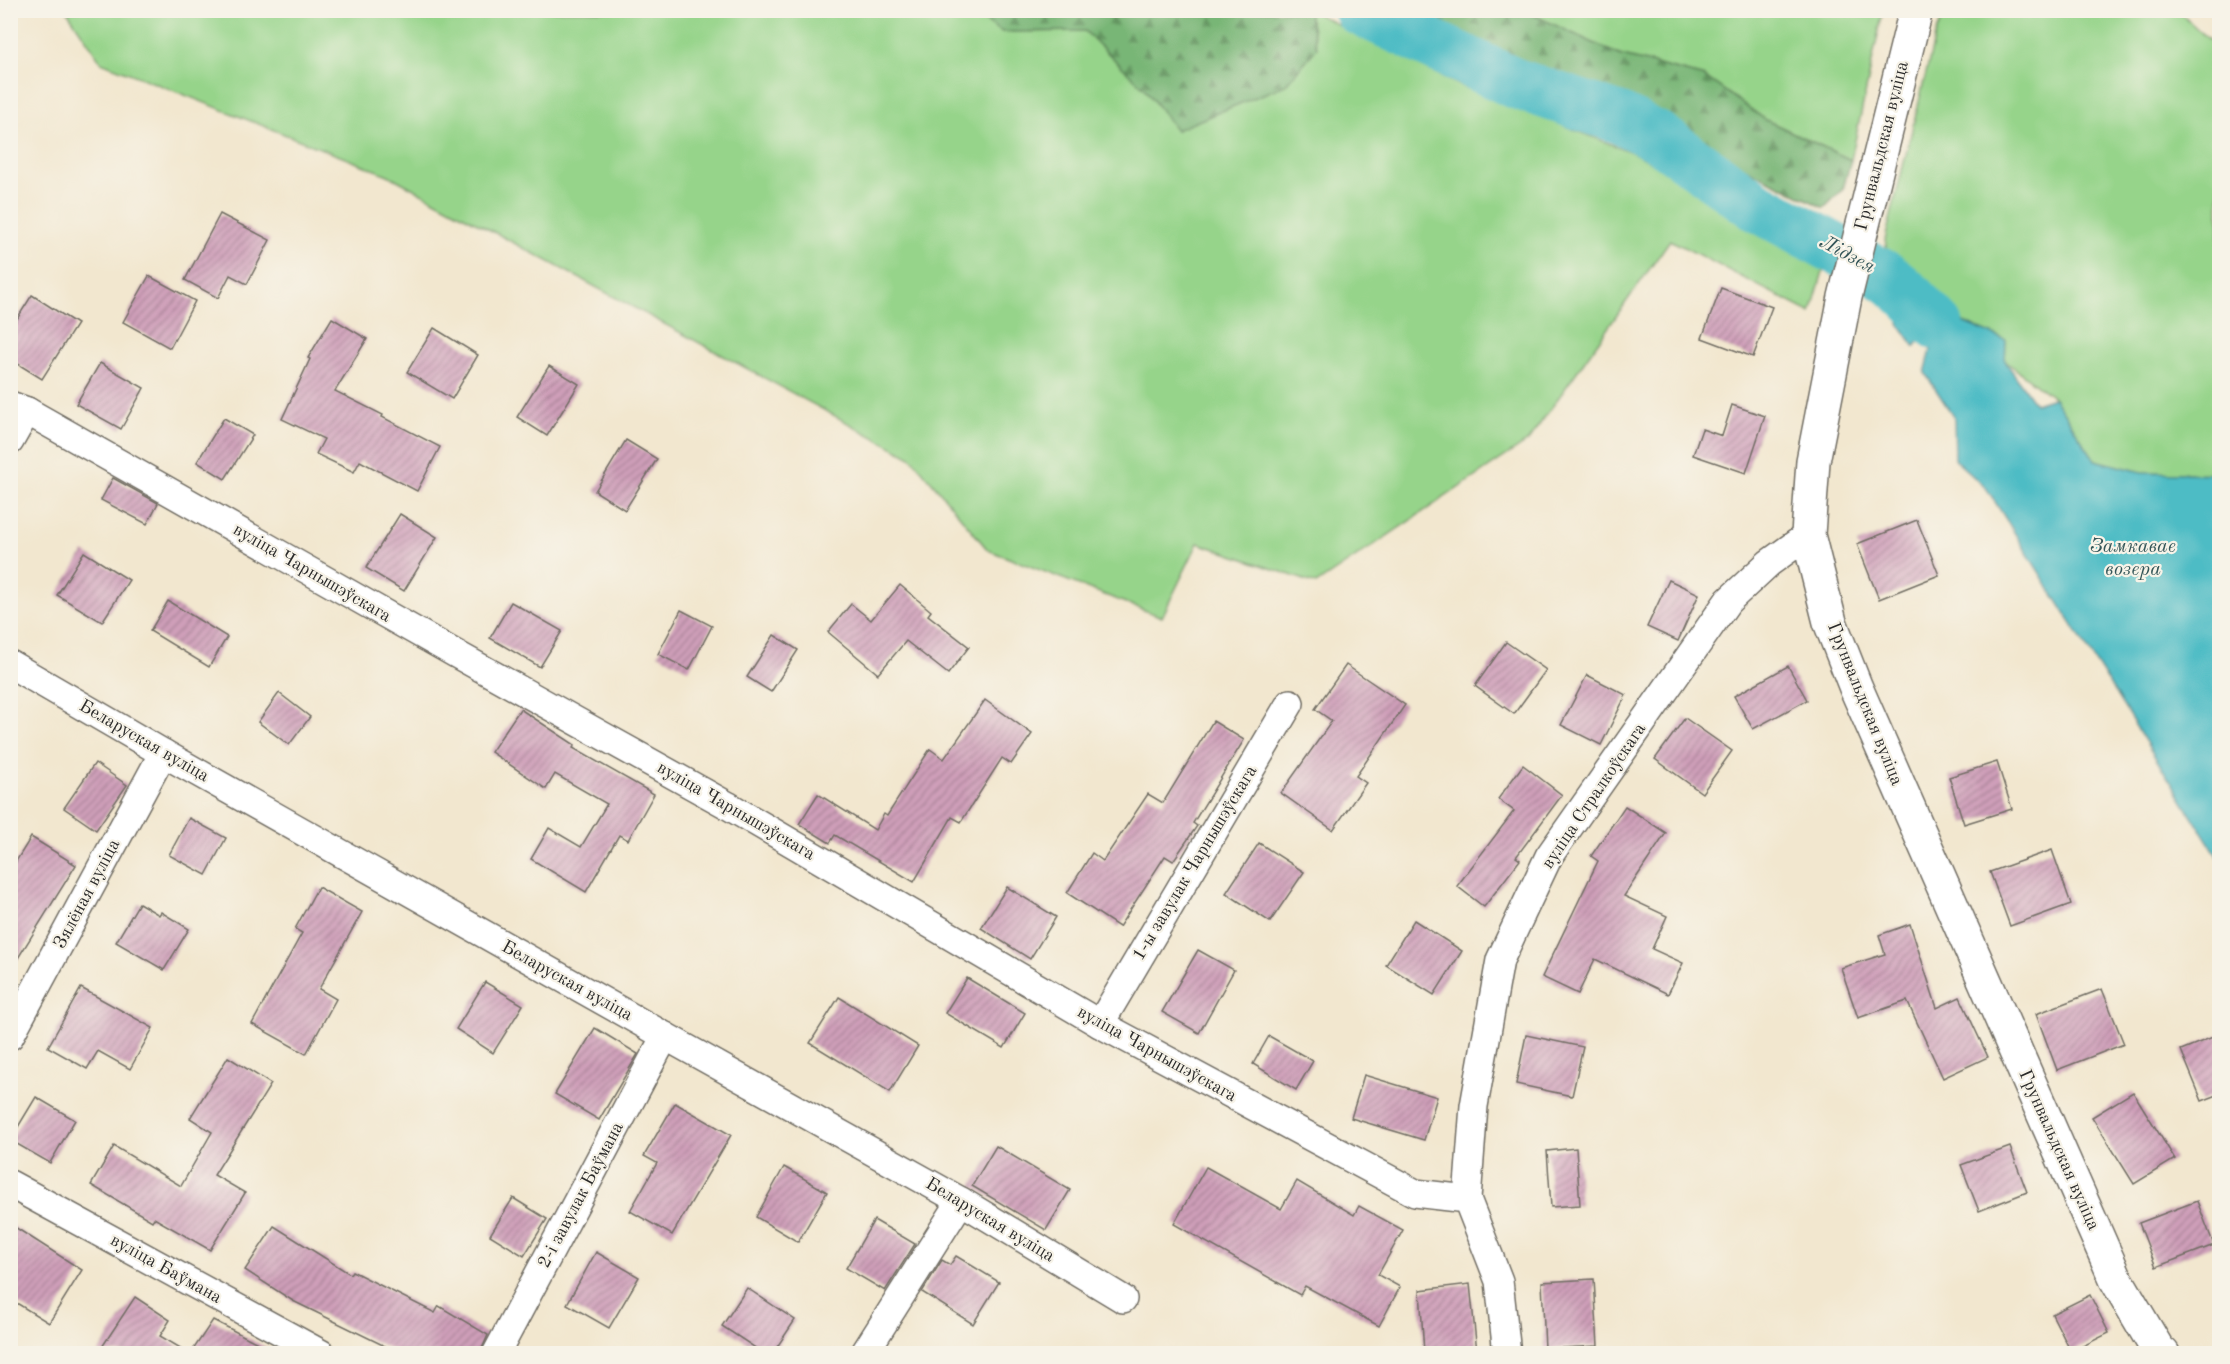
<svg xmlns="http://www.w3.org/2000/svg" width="2230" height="1364" font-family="'Old Standard TT',serif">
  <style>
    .grass { fill: #96d48a; stroke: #60805a; stroke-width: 1.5 }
    .forest { fill: url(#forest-firs); stroke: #527050; stroke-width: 1.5 }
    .water { fill: #4dbcc5; stroke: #3c7478; stroke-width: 1.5 }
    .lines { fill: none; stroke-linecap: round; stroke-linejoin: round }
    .river { stroke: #4dbcc5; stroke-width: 51 }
    .building { fill: url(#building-hatch) }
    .minor-casing { stroke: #716d64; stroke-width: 30 }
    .major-casing { stroke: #716d64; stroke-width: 36 }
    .minor { stroke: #fff; stroke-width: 27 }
    .major { stroke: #fff; stroke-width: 33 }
    .labels { text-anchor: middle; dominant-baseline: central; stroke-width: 4.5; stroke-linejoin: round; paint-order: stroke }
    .street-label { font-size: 18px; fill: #2b2b2b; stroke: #f7f3e8 }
    .water-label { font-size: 20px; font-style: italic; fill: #355659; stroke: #f7f3e8 }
  </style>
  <defs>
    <pattern id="forest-firs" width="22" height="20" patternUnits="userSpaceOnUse" patternTransform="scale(1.5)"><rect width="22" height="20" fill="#78b676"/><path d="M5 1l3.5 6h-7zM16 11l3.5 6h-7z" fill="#639461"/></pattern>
    <pattern id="building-hatch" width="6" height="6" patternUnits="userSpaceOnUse" patternTransform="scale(1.5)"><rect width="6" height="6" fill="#cf9fb9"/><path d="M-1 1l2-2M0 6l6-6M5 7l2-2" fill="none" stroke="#a88297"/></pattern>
  </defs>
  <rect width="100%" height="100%" fill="#f7f3e8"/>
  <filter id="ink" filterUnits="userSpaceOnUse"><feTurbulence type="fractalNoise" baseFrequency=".0167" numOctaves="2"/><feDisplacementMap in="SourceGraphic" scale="12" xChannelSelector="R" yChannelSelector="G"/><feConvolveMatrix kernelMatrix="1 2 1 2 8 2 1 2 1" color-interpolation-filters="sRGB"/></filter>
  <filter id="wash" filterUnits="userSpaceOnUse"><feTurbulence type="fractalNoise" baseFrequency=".008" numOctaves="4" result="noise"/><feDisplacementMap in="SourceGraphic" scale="24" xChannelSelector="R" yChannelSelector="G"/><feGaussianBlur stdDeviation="1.35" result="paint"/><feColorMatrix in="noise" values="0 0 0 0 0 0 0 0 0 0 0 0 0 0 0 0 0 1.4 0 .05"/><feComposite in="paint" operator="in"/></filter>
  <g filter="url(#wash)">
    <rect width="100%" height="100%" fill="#f2e7cf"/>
    <!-- grass -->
    <g class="grass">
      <path d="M 67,11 L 971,11 L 1002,32 L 1085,31 L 1144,88 L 1177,130 L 1317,48 L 1308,11 L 1311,11 L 1459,85 L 1634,153 L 1809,245 L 1826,261 L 1811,313 L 1670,240 L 1528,441 L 1316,584 L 1198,543 L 1162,617 L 988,550 L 911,457 L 388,175 L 101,62 Z"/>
      <path d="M 1525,11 L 1883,11 L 1851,160 L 1766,120 L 1705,77 L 1619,55 Z"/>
      <path d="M 1945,11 L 2178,11 L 2219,49 L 2219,474 L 2142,472 L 2095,460 L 2054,398 L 2005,361 L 2006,340 L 1928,308 L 1890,266 L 1885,240 L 1935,36 Z"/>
    </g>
    <!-- forest -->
    <g class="forest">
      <path d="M 971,11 L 1308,11 L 1317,48 L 1285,85 L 1176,130 L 1144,88 L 1085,31 L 1002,32 Z"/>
      <path d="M 1400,11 L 1525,11 L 1619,55 L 1705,77 L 1766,120 L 1851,160 L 1843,189 L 1824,208 L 1646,118 L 1472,49 Z"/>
    </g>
    <!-- water -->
    <path class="water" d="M 1890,266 L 1928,308 L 2006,340 L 2005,361 L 2035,404 L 2054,398 L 2095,460 L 2142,472 L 2219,474 L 2219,859 L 1987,489 L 1955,460 L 1954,417 L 1925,373 L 1931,350 L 1921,339 L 1915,347 L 1899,324 L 1901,316 L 1883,296 Z"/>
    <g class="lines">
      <!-- river -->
      <path class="river" d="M 1359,10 L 1514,83 L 1619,118 L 1660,138 L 1755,205 L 1887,277 C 1907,291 1920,309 1938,325"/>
    </g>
    <g id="blocks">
      <!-- building -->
      <g class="building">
        <path d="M 220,214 L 270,240 L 247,284 L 230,275 L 218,298 L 185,280 Z"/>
        <path d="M 149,276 L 195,301 L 170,348 L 123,322 Z"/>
        <path d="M 1721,288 L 1772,307 L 1753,357 L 1702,338 Z"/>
        <path d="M 32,295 L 77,324 L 42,379 L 10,359 L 10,330 Z"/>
        <path d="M 332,318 L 367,339 L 335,391 L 383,415 L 382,417 L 440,447 L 417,491 L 360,461 L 354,472 L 316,454 L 324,439 L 282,419 L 310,359 L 308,358 Z"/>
        <path d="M 434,328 L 478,355 L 452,399 L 407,372 Z"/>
        <path d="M 100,363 L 144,388 L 121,429 L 76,404 Z"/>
        <path d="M 549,366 L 579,384 L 547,436 L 517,417 Z"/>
        <path d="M 1732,405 L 1765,416 L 1746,473 L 1693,455 L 1702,429 L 1722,436 Z"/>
        <path d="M 224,418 L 253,435 L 225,479 L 197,462 Z"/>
        <path d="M 626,440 L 657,459 L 625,510 L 595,491 Z"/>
        <path d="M 113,478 L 158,503 L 147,524 L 101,500 Z"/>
        <path d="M 400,514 L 437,537 L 404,591 L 366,568 Z"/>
        <path d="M 1917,520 L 1939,575 L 1879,599 L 1857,544 Z"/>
        <path d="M 84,552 L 129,580 L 102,622 L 57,595 Z"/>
        <path d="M 1669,580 L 1699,594 L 1678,641 L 1647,627 Z"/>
        <path d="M 900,585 L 931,611 L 928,615 L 969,647 L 948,674 L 906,641 L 878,674 L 828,632 L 851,604 L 871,620 Z"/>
        <path d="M 168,601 L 227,637 L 209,667 L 150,631 Z"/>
        <path d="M 511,602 L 562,631 L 540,667 L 490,638 Z"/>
        <path d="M 681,610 L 712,626 L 689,670 L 658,654 Z"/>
        <path d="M 774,635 L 798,650 L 771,692 L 747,677 Z"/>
        <path d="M 1506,642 L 1546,670 L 1514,714 L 1475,686 Z"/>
        <path d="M 1346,665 L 1405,705 L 1356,776 L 1366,783 L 1333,830 L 1281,793 L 1332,721 L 1315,709 Z"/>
        <path d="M 1788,666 L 1807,700 L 1753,729 L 1734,696 Z"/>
        <path d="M 1587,675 L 1626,695 L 1601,745 L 1561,725 Z"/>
        <path d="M 279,693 L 310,717 L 289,745 L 258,722 Z"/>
        <path d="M 985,700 L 1032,734 L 1011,764 L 1002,758 L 961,822 L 952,817 L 914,882 L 835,835 L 830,843 L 799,824 L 818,794 L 875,830 L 884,814 L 887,816 L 930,749 L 944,759 Z"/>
        <path d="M 520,709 L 575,745 L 573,748 L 654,794 L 628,840 L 619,835 L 586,892 L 531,859 L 549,828 L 581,847 L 607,804 L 555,774 L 546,789 L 491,752 Z"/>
        <path d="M 1685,718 L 1732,751 L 1702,793 L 1655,759 Z"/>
        <path d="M 1213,721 L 1244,740 L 1193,823 L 1197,826 L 1173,861 L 1165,856 L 1119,927 L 1067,893 L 1092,853 L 1103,861 L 1148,794 L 1163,803 Z"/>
        <path d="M 1997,762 L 2012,809 L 1964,824 L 1949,777 Z"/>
        <path d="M 95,763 L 127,785 L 96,830 L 64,808 Z"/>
        <path d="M 1523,765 L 1562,795 L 1516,857 L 1520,860 L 1484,907 L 1457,886 L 1514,811 L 1498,799 Z"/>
        <path d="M 1625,806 L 1666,833 L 1624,896 L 1667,916 L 1652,949 L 1683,963 L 1668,994 L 1595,959 L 1578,994 L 1542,977 L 1598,861 L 1591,856 Z"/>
        <path d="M 189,818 L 226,838 L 206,875 L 169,855 Z"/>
        <path d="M 31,837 L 76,865 L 10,971 L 10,871 Z"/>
        <path d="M 1259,843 L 1304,872 L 1270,922 L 1226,893 Z"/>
        <path d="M 2052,850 L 2071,904 L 2010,926 L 1990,872 Z"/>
        <path d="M 318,887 L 362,912 L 319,989 L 336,999 L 306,1054 L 252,1024 L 302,933 L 295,929 Z"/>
        <path d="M 1007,887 L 1056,917 L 1030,959 L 981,928 Z"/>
        <path d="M 139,903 L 159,915 L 161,912 L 189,929 L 164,970 L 116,942 Z"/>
        <path d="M 1414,920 L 1462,951 L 1434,995 L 1386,965 Z"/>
        <path d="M 1910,924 L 1937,1008 L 1960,997 L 1988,1057 L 1943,1078 L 1907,1001 L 1858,1018 L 1841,968 L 1885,954 L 1879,935 Z"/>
        <path d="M 1198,950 L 1234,970 L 1199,1033 L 1162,1012 Z"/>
        <path d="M 967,978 L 1025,1013 L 1004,1048 L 945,1013 Z"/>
        <path d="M 485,982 L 523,1005 L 493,1053 L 456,1029 Z"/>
        <path d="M 81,988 L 153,1028 L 130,1069 L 98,1051 L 87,1069 L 48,1047 Z"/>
        <path d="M 2102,989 L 2124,1044 L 2057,1070 L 2036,1014 Z"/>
        <path d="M 839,997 L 918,1046 L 890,1092 L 810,1043 Z"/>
        <path d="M 595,1028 L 638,1054 L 599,1120 L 555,1094 Z"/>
        <path d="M 2220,1034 L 2220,1094 L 2202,1101 L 2181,1050 Z"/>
        <path d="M 1526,1035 L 1583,1047 L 1572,1096 L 1516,1084 Z"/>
        <path d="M 1269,1036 L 1313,1061 L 1296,1090 L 1253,1064 Z"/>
        <path d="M 228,1057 L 271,1084 L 214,1175 L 245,1193 L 210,1250 L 154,1218 L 152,1221 L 91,1185 L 114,1146 L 181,1186 L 212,1132 L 190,1118 Z"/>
        <path d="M 1364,1075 L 1437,1097 L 1424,1140 L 1351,1118 Z"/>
        <path d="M 2133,1092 L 2175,1159 L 2134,1184 L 2092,1117 Z"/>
        <path d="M 36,1097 L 75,1120 L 50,1163 L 10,1140 Z"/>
        <path d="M 675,1103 L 731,1135 L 672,1235 L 630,1211 L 657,1163 L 644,1156 Z"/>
        <path d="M 996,1146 L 1070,1190 L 1046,1230 L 972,1186 Z"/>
        <path d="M 2010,1147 L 2027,1192 L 1979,1211 L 1961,1165 Z"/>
        <path d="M 1576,1148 L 1580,1205 L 1551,1207 L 1547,1151 Z"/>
        <path d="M 784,1167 L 827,1192 L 798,1242 L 756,1217 Z"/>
        <path d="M 1206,1167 L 1281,1209 L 1297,1181 L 1354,1215 L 1359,1206 L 1403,1230 L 1378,1275 L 1400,1287 L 1379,1326 L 1305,1286 L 1300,1295 L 1174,1224 Z"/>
        <path d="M 513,1198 L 547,1219 L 524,1256 L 490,1235 Z"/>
        <path d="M 2197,1201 L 2214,1245 L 2156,1267 L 2139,1223 Z"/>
        <path d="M 874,1220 L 915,1244 L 885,1291 L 846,1268 Z"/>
        <path d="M 10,1224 L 82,1270 L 49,1323 L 10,1299 Z"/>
        <path d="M 274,1226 L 350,1274 L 352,1271 L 435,1313 L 439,1306 L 488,1335 L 480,1353 L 399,1353 L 293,1301 L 245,1270 Z"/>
        <path d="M 596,1252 L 639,1277 L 609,1328 L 567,1304 Z"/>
        <path d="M 956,1256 L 999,1282 L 973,1324 L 922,1292 L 942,1260 L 950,1265 Z"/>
        <path d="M 1594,1279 L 1598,1346 L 1545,1349 L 1542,1282 Z"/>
        <path d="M 1470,1284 L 1477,1352 L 1424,1353 L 1420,1290 Z"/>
        <path d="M 747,1288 L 795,1320 L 773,1353 L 763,1353 L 722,1326 Z"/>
        <path d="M 2090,1295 L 2109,1333 L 2071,1352 L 2052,1314 Z"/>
        <path d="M 135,1297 L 170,1320 L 160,1336 L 189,1353 L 98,1353 Z"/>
        <path d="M 213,1320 L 277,1353 L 191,1353 Z"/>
      </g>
    </g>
  </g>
  <g filter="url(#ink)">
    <use href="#blocks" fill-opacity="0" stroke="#716d64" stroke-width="1.5"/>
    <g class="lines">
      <!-- minor casing -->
      <g class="minor-casing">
        <g id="minor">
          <path d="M 10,405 L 27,411 L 456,654 L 727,805 L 1100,1024 L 1415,1193 L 1467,1199"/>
          <path d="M 10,441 L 27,411"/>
          <path d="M 10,664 L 163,753 L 665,1036 L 961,1201 L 1123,1299"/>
          <path d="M 1100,1024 L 1290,703"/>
          <path d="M 10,1036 L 163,753"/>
          <path d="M 10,1184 L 322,1354"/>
          <path d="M 496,1354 L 665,1036"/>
          <path d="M 864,1354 L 961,1201"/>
          <path d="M 1507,1354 L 1499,1281 L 1467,1199 L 1474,1106 L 1500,960 L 1549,856 L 1728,601 L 1769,563 L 1808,535"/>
        </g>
      </g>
      <!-- major casing -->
      <g class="major-casing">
        <path id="major" d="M 1916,10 L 1845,297 L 1813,461 L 1808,535 L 1830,622 L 1856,688 L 2116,1279 L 2158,1350 L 2163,1354"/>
      </g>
      <!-- minor -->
      <use href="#minor" class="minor"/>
      <!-- major -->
      <use href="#major" class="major"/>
    </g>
  </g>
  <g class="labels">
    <!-- street labels -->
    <g class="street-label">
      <text transform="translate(1882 146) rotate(-76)">Грунвальдская вуліца</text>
      <text transform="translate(312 573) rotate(30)">вуліца Чарнышэўскага</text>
      <text transform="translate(1865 704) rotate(68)">Грунвальдская вуліца</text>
      <text transform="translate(144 741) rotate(30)">Беларуская вуліца</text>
      <text transform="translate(1594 796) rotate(-56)">вуліца Стралкоўскага</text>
      <text transform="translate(736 811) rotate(30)">вуліца Чарнышэўскага</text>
      <text transform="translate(1195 863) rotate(-59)">1-ы завулак Чарнышэўскага</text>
      <text transform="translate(87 894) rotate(-62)">Зялёная вуліца</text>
      <text transform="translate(567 981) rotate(29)">Беларуская вуліца</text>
      <text transform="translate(1157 1054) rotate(29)">вуліца Чарнышэўскага</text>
      <text transform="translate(2059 1150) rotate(66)">Грунвальдская вуліца</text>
      <text transform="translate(581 1195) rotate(-62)">2-і завулак Баўмана</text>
      <text transform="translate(990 1220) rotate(31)">Беларуская вуліца</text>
      <text transform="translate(166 1269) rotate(29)">вуліца Баўмана</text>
    </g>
    <!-- water labels -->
    <g class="water-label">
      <text transform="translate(1847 255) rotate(28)">Лідзея</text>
      <text x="2133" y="547">Замкавае<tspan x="2133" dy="23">возера</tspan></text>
    </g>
  </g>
  <!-- margin -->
  <rect width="2230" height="1364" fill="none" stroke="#f7f3e8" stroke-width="36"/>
</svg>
